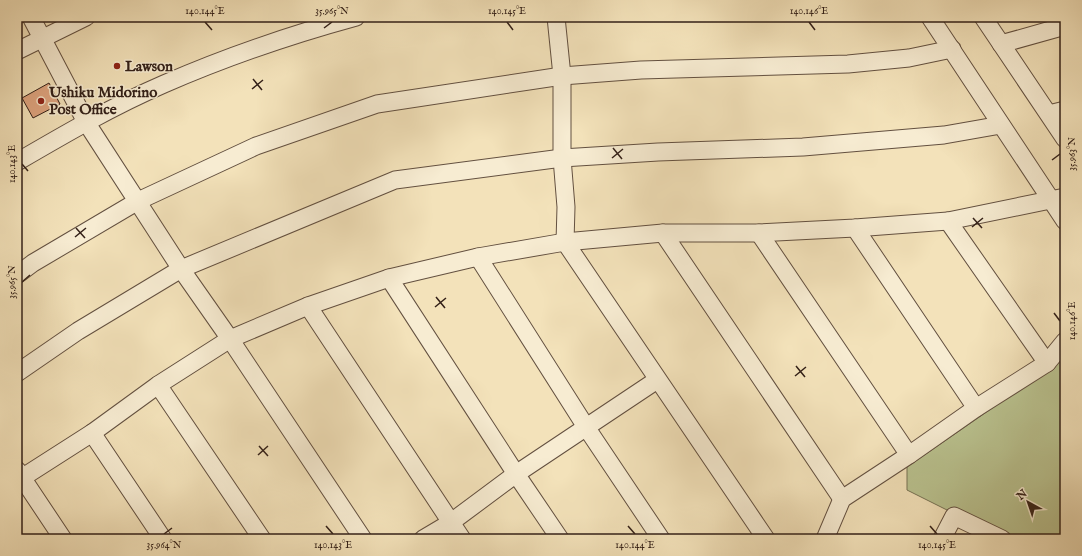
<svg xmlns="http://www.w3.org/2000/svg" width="1082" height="556" font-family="'IM FELL English',serif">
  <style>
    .green { fill: #bac390; stroke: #767254 }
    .building { fill: #dea47f; stroke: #332018 }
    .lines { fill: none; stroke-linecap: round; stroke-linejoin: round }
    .minor-casing { stroke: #635040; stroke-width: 19 }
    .minor { stroke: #f7ecd2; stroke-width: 17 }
    .ticks { fill: none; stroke: #332018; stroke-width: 1.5 }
    .poi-dot { fill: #8f2418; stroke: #f7ecd2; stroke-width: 1.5 }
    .labels { text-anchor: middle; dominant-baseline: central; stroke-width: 3; stroke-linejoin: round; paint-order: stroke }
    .poi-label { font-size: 15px; font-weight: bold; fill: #332018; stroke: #f7ecd2; text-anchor: start }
    .neatline { fill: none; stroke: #332018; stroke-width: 1.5 }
    .ticks-label { font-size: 10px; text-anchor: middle; fill: #332018 }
  </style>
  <rect width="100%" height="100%" fill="#f3e2ba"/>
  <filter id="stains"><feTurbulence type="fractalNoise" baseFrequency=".005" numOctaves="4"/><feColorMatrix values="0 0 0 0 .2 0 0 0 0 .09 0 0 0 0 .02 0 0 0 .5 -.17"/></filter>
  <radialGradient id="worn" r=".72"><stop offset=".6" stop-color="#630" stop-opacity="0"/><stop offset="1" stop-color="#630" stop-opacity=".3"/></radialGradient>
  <!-- green -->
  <path class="green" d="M 1065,353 L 1065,539 L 1005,539 L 907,490 L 907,467 L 1017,391 Z"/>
  <!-- building -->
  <path class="building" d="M 49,83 L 60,104 L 33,118 L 22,98 Z"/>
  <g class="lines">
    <!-- minor casing -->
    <g class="minor-casing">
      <g id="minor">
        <path d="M 31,17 L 86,122 L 181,269 L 230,339 L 363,539"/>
        <path d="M 556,17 L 562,76 L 562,158 L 566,207 L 565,242 L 766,539"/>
        <path d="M 930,17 L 1065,221"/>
        <path d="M 983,17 L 1065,139"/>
        <path d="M 1001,44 L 1065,26"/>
        <path d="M 17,51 L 86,17"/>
        <path d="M 1049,114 L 1065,110"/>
        <path d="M 17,162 C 65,134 113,106 164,84 C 226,57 290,35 356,17"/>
        <path d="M 948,221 L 1047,363"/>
        <path d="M 855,228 L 976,408"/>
        <path d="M 663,233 L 842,499"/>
        <path d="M 759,233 L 909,455"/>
        <path d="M 478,257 L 586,427 L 661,539"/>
        <path d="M 17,275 L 33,263 L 138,201 L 256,146 L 377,104 L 562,76 L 641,70 L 848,64 L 909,58 L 952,49"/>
        <path d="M 389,278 L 516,474 L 560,539"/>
        <path d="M 308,306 L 462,539"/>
        <path d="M 17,373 L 78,331 L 181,269 L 395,180 L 562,158 L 658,152 L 803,147 L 944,135 L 1001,125"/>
        <path d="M 158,385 L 262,539"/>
        <path d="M 92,433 L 163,539"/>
        <path d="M 17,470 L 63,539"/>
        <path d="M 17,481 L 92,433 L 158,385 L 230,339 L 308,306 L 389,278 L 478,257 L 565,242 L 663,233 L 759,233 L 855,228 L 948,221 L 1065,197"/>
        <path d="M 423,539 L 450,523 L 516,474 L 657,380"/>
        <path d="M 825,539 L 842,499 L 909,455 L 976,408 L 1047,363 L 1065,341"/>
        <path d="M 942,539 L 954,516 L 1002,539"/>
      </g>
    </g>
    <!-- minor -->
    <use href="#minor" class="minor"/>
  </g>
  <!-- ticks -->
  <path class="ticks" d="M 205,22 L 212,30M 507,22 L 513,30M 809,22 L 815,30M 324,28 L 332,22M 253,79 L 262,90M 252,89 L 263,80M 613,148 L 622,159M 612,158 L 623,149M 1052,160 L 1060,154M 22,164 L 28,171M 973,218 L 982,228M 972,227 L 983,218M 76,228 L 85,238M 75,237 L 86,228M 22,282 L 30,275M 436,297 L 445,308M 435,307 L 446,298M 1054,313 L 1060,321M 796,366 L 805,377M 795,376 L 806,367M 259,446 L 268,456M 258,455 L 268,446M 326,526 L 333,534M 628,526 L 635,534M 930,526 L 937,534M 164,534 L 172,528"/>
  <!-- markers -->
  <g class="poi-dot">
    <circle cx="117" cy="66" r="4"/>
    <circle cx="41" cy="101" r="4"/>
  </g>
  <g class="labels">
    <!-- poi labels -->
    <g class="poi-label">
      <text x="125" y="66">Lawson</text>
      <text x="49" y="92">Ushiku Midorino<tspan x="49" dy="17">Post Office</tspan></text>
    </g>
  </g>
  <!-- margin -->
  <rect width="1082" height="556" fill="none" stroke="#f3e2ba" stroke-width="44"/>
  <!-- north arrow -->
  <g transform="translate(1028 502) rotate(320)" stroke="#f7ecd2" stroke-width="3" paint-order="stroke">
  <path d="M0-3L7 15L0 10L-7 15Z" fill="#332018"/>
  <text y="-6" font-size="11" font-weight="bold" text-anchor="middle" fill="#332018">N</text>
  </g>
  <rect x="22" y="22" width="1038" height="512" class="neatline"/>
  <g class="ticks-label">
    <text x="205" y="14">140.144°E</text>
    <text x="332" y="14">35.965°N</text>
    <text x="507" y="14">140.145°E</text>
    <text x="809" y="14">140.146°E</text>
    <text transform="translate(1071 154) rotate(-90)" y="4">35.963°N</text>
    <text transform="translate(11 164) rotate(-90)" y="4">140.143°E</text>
    <text transform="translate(11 282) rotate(-90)" y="4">35.965°N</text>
    <text transform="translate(1071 321) rotate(-90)" y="4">140.146°E</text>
    <text x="164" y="548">35.964°N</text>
    <text x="333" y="548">140.143°E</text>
    <text x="635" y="548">140.144°E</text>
    <text x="937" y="548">140.145°E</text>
  </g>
  <rect width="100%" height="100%" filter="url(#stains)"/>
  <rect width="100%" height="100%" fill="url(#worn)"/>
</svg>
